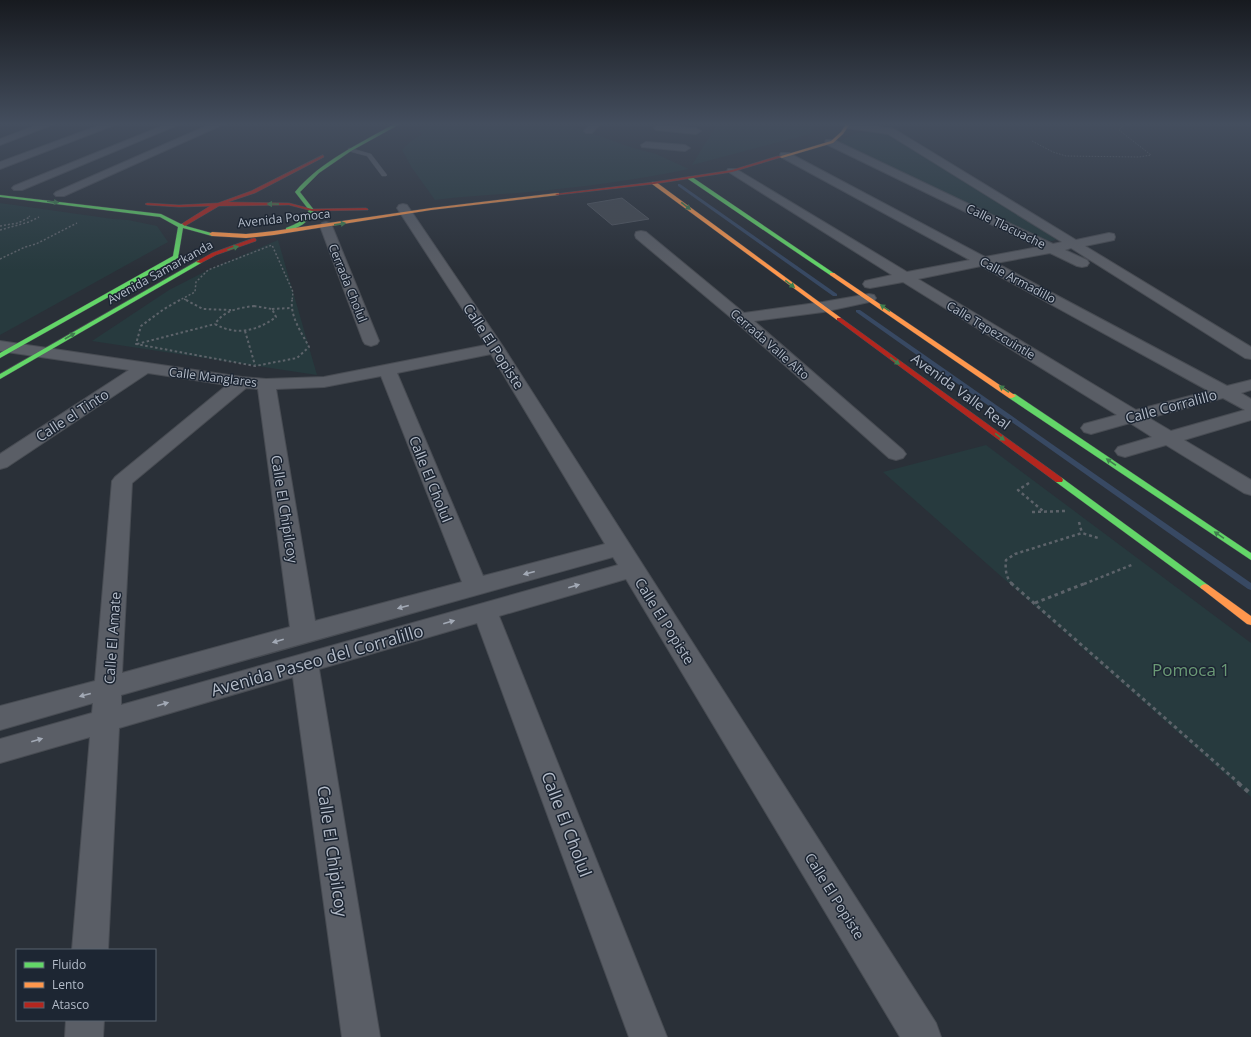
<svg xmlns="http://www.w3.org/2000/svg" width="1251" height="1037" font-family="'Open Sans',sans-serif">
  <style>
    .green { fill: #273a3e }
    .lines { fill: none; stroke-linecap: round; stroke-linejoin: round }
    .stream { fill: #384963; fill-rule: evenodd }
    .building { fill: #444950; stroke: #52575f }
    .lane-casing { stroke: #484c53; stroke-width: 1 }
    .street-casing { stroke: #484c53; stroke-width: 2 }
    .fast-casing { stroke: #484c53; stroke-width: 1 }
    .slow-casing { stroke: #484c53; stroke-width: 1 }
    .jam-casing { stroke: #484c53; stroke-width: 1 }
    .path-far5 { stroke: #5d636a; stroke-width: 1; stroke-dasharray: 1.5 1.5; stroke-linecap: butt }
    .path-far4 { stroke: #5d636a; stroke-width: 1.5; stroke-dasharray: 2 2; stroke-linecap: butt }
    .path-far3 { stroke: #5d636a; stroke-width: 2; stroke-dasharray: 2.5 2.5; stroke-linecap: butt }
    .path-far2 { stroke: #5d636a; stroke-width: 2.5; stroke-dasharray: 3 3; stroke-linecap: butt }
    .path-far1 { stroke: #5d636a; stroke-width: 3; stroke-dasharray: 3.5 3.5; stroke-linecap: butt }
    .path { stroke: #5d636a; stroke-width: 4; stroke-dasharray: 4.5 4.5; stroke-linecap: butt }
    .lane { fill: #5a5e66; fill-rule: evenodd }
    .street { fill: #5a5e66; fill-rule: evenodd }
    .fast { fill: #63d668; fill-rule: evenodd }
    .slow { fill: #ff974d; fill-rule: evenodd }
    .jam { fill: #b3261e; fill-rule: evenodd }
    .oneway { fill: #407e4e }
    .oneway2 { fill: #a2a9b5 }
    .labels { text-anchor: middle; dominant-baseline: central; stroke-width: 3; stroke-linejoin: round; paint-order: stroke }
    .far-street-label { font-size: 12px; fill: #b4bcc9; stroke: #1d2633 }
    .street-label { font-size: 14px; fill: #b4bcc9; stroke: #1d2633 }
    .near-street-label { font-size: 17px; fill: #b4bcc9; stroke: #1d2633 }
    .near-park-label { font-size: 17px; fill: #6b9a76; stroke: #1d2633 }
  </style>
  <rect width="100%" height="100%" fill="#2a3038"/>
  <!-- green -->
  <g class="green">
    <path d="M 428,124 L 565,124 L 633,148 L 656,154 L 689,169 C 637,180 583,187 529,192 C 498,195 466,196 435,200 L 412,168 L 402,150 L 410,142 L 422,134 L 419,131 Z"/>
    <path d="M 717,124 L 816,124 L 810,134 L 692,165 Z"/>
    <path d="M 874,131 L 895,136 L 1059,239 L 1052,241 L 1043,240 L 837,143 L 856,133 Z"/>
    <path d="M 0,203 L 113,219 L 128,220 L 157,226 L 168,242 L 0,335 Z"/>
    <path d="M 278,240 L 317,375 L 92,341 L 169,290 L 208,270 Z"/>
    <path d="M 986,445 L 1251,643 L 1251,797 L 883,472 Z"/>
  </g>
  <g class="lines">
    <!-- stream -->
    <g class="stream">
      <path d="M 678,184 L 680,184 L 837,294 L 837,296 L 833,296 L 678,186 Z"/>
      <path d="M 856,310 L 860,310 L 1251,583 L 1251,590 L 1248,589 L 856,312 Z"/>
    </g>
  </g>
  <!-- building -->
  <path class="building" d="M 622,198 L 649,219 L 612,225 L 587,204 Z"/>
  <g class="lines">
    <!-- lane casing -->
    <g class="lane-casing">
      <path id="lane" d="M 350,148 L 371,154 L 387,175 L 386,176 L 382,176 L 367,156 L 348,151 L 348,149 Z"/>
    </g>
    <!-- street casing -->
    <g class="street-casing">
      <g id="street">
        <path d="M 40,124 L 54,124 L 0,145 L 0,139 Z"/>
        <path d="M 103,124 L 117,124 L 0,169 L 0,162 Z"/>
        <path d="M 167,124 L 180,124 L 22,190 L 14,190 L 12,188 L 14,186 Z"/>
        <path d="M 211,124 L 224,124 L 64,196 L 56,196 L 54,194 L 56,192 Z"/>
        <path d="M 590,124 L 600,124 L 592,133 L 586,133 L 584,131 Z"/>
        <path d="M 864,124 L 894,129 L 1076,240 L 1109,233 L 1114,234 L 1115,237 L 1114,240 L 1085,246 L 1251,347 L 1251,359 L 1245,358 L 1071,248 L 1065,250 L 1087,260 L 1089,263 L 1087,266 L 1082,267 L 1077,266 L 1050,253 L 996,263 L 1227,386 L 1251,380 L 1251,390 L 1241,393 L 1251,399 L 1251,420 L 1184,440 L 1251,480 L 1251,495 L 1244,493 L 1166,445 L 1125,457 L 1118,455 L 1115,451 L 1118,447 L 1152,437 L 1130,423 L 1091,434 L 1084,432 L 1081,428 L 1084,424 L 1117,415 L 903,282 L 870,288 L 865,287 L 863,284 L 865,281 L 892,275 L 727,171 L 728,169 L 736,169 L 907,272 L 970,260 L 781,157 L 780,155 L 781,153 L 789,153 L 985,257 L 1038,247 L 826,144 L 825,142 L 826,140 L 834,140 L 1053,244 L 1062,242 L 888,134 L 847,128 L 842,125 ZM 981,266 L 1209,391 L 1136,410 L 918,279 ZM 1223,398 L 1245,410 L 1171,431 L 1149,418 Z"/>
        <path d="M 659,125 L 696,128 L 701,131 L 696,134 L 656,130 L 654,128 L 656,126 Z"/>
        <path d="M 646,142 L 685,145 L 690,148 L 685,151 L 642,147 L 641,145 Z"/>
        <path d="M 403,204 L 407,205 L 504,348 L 936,1023 L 941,1037 L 900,1037 L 626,579 L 499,616 L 667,1037 L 629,1037 L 477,623 L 319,669 L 380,1037 L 342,1037 L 293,677 L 119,728 L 108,950 L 72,950 L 90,737 L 0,763 L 0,739 L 92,713 L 93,703 L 0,730 L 0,706 L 95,681 L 112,481 L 115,477 L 227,385 L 148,373 L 7,467 L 0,469 L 0,454 L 129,370 L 0,351 L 0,341 L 242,377 L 266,379 L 324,377 L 486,345 L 397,208 L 399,205 ZM 491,354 L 605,544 L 483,576 L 397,373 ZM 381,376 L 462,582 L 315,621 L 276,389 L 324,387 ZM 246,388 L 258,389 L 290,627 L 122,673 L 132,483 ZM 613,557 L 618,565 L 121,705 L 121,695 C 285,648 449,603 613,557 Z"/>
        <path d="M 326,222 L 330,223 L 332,226 L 379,341 L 377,344 L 371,346 L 365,344 L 363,341 L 320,226 L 322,223 Z"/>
        <path d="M 641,231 L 646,232 L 744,313 L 823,302 L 869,294 L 874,295 L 876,298 L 874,301 L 869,302 L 823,312 L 754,321 L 903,450 L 906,454 L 903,458 L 896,460 L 889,458 L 735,321 L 636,238 L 635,235 L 636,232 Z"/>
        <path d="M 66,1020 L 104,1020 L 103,1037 L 65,1037 Z"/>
      </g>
    </g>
    <!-- fast casing -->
    <g class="fast-casing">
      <g id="fast">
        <path d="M 394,124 L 400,124 L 351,151 L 319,173 L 300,192 L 314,210 C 310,221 298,230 286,230 L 286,228 C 296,224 305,220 309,210 L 295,192 C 321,161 359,144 394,124 Z"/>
        <path d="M 688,177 L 692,177 L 835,274 L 830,275 L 688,179 Z"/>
        <path d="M 0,195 L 161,214 L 181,224 L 187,223 L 186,226 L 215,234 L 212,236 L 183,228 L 178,258 L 0,358 L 0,353 L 173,256 L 178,227 L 160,217 L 0,197 Z"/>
        <path d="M 199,260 L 202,262 L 201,263 L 0,379 L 0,374 Z"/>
        <path d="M 1009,394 L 1015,394 L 1251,553 L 1251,560 L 1009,398 Z"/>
        <path d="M 1059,477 L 1062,478 L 1208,585 L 1210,587 L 1208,589 L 1202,589 L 1056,482 L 1055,480 L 1056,478 Z"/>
      </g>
    </g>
    <!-- slow casing -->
    <g class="slow-casing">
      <g id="slow">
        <path d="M 846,124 L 850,124 L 843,134 L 833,143 L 782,158 L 778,157 L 831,141 L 841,132 Z"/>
        <path d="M 652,182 L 656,182 L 841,318 L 841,320 L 837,320 L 652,184 Z"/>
        <path d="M 557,193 L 559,193 L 559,195 L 431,210 L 274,235 L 246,238 L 212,236 L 209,234 L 212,232 L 246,234 L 274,231 L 431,208 Z"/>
        <path d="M 830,273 L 834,273 L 1016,396 L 1012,398 L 1009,398 L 830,275 Z"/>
        <path d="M 1205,584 L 1208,585 L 1251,616 L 1251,625 L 1247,624 L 1202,589 L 1200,587 L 1202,585 Z"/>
      </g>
    </g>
    <!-- jam casing -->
    <g class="jam-casing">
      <g id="jam">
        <path d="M 323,155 L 324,157 L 255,193 L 228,202 L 289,203 L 312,209 L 366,208 L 368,209 L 368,210 L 312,211 L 289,205 L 219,206 L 185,226 L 182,224 L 183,223 L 210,206 L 179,207 L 147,205 L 145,204 L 147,203 L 179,205 L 218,203 L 251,191 Z"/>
        <path d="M 778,156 L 782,157 L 732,172 L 654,184 L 557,195 L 555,194 L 654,182 L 732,170 Z"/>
        <path d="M 254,238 L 256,239 L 256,241 L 216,255 L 201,263 L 196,262 L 212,253 Z"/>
        <path d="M 837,318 L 841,318 L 1062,478 L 1063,480 L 1062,482 L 1056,482 L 837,320 Z"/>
      </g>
    </g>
    <!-- path-far5 -->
    <path class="path-far5" d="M 1032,141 L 1053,152 L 1066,156 L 1139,157 L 1151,155 L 1119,130 L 1123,126 L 1131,124"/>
    <!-- path-far4 -->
    <g class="path-far4">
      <path d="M 0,226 L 18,223 L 30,217 L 29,216"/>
      <path d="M 0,230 L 29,222 L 39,217"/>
      <path d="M 0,259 L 25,247 L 36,244 L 77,223"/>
      <path d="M 184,299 L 188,301"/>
      <path d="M 178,301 L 195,292 L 196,282 L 208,270 L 272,245 L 293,292 L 292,301"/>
    </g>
    <!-- path-far3 -->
    <g class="path-far3">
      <path d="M 180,300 L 164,309 L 141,326 L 136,344 L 255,366 L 297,358 L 309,347 C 302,333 290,317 292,300"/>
      <path d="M 186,300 L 203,309 L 231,310"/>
      <path d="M 254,306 L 272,309 L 276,317 C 257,331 236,336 215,324 C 224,310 239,308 254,306 Z"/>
      <path d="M 272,309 L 291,308"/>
      <path d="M 245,331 L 255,365"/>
      <path d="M 137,344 L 215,324"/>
    </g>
    <!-- path-far2 -->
    <g class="path-far2">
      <path d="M 1029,483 L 1018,490 L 1043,511"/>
      <path d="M 1032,512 L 1066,511"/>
      <path d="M 1079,522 L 1082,533"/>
      <path d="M 1012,584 C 1006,578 1005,569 1006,560 L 1015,554 L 1082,533 L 1098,538"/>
      <path d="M 1084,584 L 1134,564"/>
    </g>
    <!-- path-far1 -->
    <g class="path-far1">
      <path d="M 1011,583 L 1240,784"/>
      <path d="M 1035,603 L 1086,583"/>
    </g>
    <!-- path -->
    <path class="path" d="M 1238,783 L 1251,794"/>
    <!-- lane -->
    <use href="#lane" class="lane"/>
    <!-- street -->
    <use href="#street" class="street"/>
    <!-- fast -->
    <use href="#fast" class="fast"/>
    <!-- slow -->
    <use href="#slow" class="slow"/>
    <!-- jam -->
    <use href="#jam" class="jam"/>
  </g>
  <!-- one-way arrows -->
  <defs><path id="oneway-solid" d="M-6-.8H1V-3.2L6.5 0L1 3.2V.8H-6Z"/></defs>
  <g class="oneway">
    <use href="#oneway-solid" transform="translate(53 202) rotate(7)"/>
    <use href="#oneway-solid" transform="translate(273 204) rotate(-179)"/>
    <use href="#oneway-solid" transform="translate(686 206) rotate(37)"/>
    <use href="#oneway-solid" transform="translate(340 224) rotate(-8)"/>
    <use href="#oneway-solid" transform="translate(233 248) rotate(-19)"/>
    <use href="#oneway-solid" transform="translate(790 284) rotate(37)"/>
    <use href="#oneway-solid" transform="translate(885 308) rotate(-146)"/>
    <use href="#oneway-solid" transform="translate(70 336) rotate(-30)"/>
    <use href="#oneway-solid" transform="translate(895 361) rotate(36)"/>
    <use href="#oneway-solid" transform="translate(1004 389) rotate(-146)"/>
    <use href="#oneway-solid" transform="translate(1000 437) rotate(36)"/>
    <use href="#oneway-solid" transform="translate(1111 462) rotate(-146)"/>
    <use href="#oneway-solid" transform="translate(1219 535) rotate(-146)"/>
  </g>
  <g class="oneway2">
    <use href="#oneway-solid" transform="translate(529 573) rotate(165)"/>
    <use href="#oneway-solid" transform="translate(574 586) rotate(-16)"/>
    <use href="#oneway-solid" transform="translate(403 607) rotate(165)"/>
    <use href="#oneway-solid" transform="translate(449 622) rotate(-16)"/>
    <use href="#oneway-solid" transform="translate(278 641) rotate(164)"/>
    <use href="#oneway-solid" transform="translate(85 695) rotate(165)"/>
    <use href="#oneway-solid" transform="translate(163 704) rotate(-16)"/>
    <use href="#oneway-solid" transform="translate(37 740) rotate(-16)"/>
  </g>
  <!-- sky -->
  <linearGradient id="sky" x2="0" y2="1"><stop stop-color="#171a1f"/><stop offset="0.46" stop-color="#444e5e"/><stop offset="1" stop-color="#444e5e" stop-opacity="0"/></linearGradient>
  <rect width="1251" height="270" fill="url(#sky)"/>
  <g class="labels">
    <!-- far-street labels -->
    <g class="far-street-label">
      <text transform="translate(284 218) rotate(-6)">Avenida Pomoca</text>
      <text transform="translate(1006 226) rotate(26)">Calle Tlacuache</text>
      <text transform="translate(160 272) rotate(-29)">Avenida Samarkanda</text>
      <text transform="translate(1018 280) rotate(28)">Calle Armadillo</text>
      <text transform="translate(348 283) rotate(68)">Cerrada Cholul</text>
      <text transform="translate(991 330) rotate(31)">Calle Tepezcuintle</text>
      <text transform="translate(770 344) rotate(41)">Cerrada Valle Alto</text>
      <text transform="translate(213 377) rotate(7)">Calle Manglares</text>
    </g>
    <!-- street labels -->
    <g class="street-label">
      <text transform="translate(494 346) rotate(57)">Calle El Popiste</text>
      <text transform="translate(961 391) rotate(36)">Avenida Valle Real</text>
      <text transform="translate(1171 406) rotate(-15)">Calle Corralillo</text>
      <text transform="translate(72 415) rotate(-33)">Calle el Tinto</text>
      <text transform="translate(431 479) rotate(68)">Calle El Cholul</text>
      <text transform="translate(285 509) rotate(81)">Calle El Chipilcoy</text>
      <text transform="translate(665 621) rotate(58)">Calle El Popiste</text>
      <text transform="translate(112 638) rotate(-86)">Calle El Amate</text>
      <text transform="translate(835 896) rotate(58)">Calle El Popiste</text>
    </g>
    <!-- near-street labels -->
    <g class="near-street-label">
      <text transform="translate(317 660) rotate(-16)">Avenida Paseo del Corralillo</text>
      <text transform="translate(567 824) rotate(69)">Calle El Cholul</text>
      <text transform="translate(333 851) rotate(82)">Calle El Chipilcoy</text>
    </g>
    <!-- near-park labels -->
    <g class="near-park-label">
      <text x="1191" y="669">Pomoca 1</text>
    </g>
  </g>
  <!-- legend -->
  <rect x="16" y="949" width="140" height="72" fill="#1d2633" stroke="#59626f"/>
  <rect x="24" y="962" width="20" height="6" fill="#63d668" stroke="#59626f"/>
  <text x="52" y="969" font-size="12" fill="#b4bcc9">Fluido</text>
  <rect x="24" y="982" width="20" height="6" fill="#ff974d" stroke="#59626f"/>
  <text x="52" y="989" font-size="12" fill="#b4bcc9">Lento</text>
  <rect x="24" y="1002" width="20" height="6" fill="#b3261e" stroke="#59626f"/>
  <text x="52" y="1009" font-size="12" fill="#b4bcc9">Atasco</text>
</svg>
